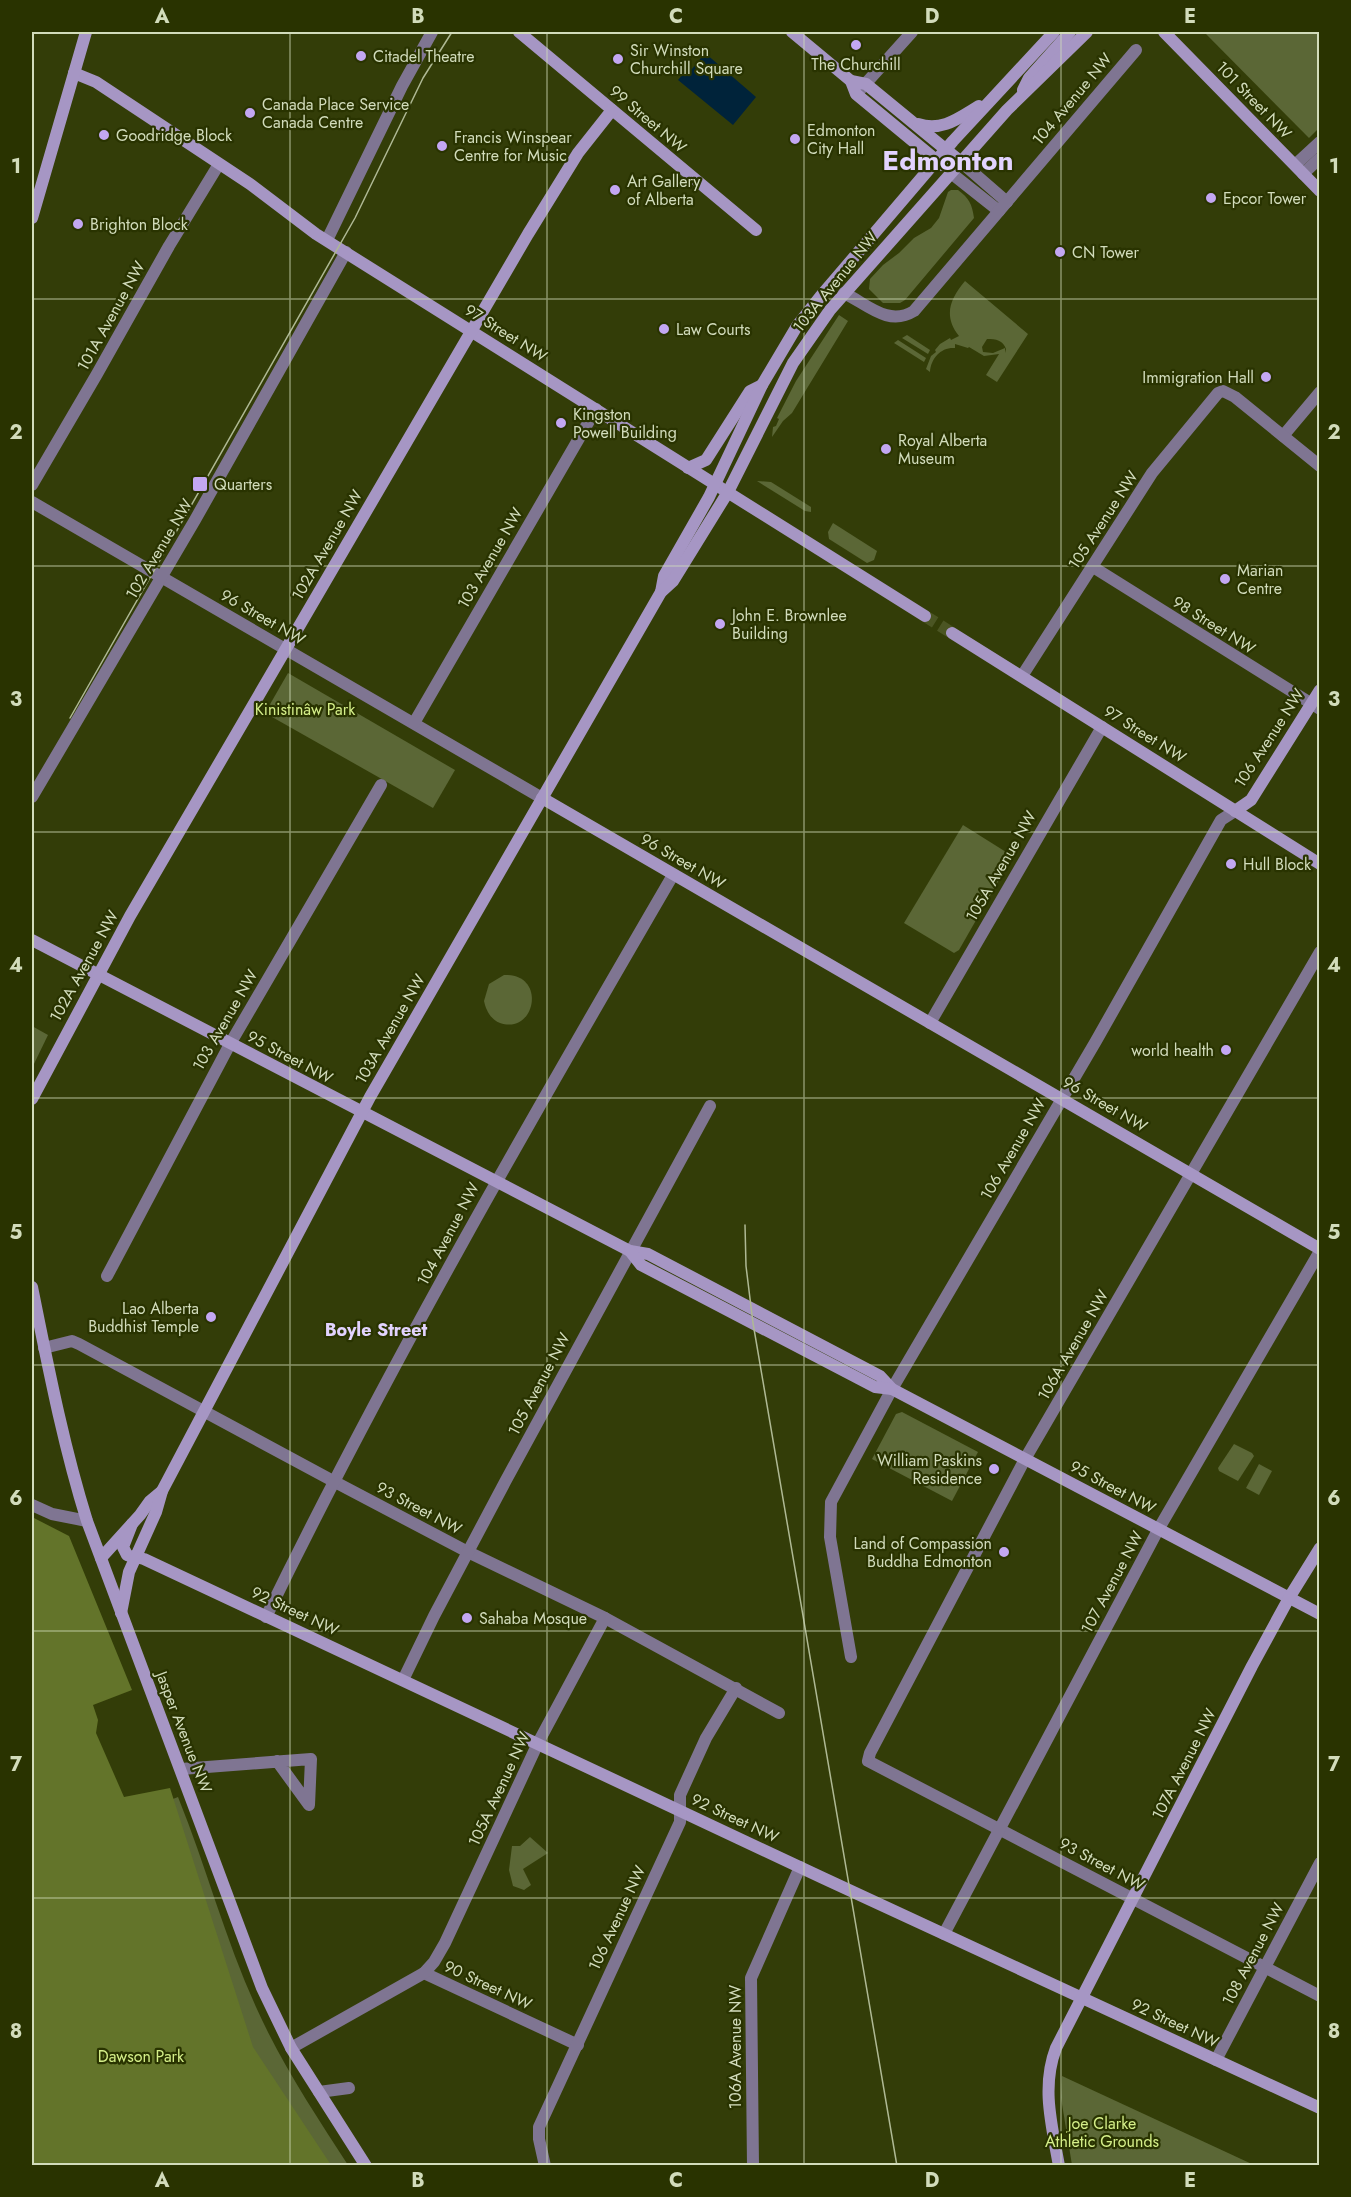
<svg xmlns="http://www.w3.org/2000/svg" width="1351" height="2197" font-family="Jost,sans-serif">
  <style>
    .green { fill: #5b6736; fill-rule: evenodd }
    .forest { fill: #63742a }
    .water { fill: #00233a }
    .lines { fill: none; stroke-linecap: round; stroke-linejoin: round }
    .secondary-tunnel { stroke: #4b5523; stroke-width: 12; stroke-dasharray: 12 6; stroke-linecap: butt }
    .street { stroke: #7f7592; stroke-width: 12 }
    .secondary { stroke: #a696c4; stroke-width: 12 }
    .tram { stroke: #afb994; stroke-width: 1.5 }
    .grid { fill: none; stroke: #d2dcbb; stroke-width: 1.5; stroke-opacity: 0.55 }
    .poi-dot { fill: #c3a7f2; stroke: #293300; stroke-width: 2 }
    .labels { text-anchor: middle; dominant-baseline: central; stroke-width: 4.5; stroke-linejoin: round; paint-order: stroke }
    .poi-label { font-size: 16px; fill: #d2dcbb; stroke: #293300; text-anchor: start }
    .street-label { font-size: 16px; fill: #d2dcbb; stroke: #293300 }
    .park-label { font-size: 16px; fill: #d5ef89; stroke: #293300 }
    .neighbourhood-label { font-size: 18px; font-weight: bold; fill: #e2d3fe; stroke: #293300 }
    .town-label { font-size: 28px; font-weight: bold; fill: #e2d3fe; stroke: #293300 }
    .neatline { fill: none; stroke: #d2dcbb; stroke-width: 2 }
    .grid-label { font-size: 20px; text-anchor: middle; font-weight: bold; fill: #d2dcbb }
  </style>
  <rect width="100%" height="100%" fill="#333d08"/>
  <!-- green -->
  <g class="green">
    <path d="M 1204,32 L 1319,32 L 1319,128 L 1309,138 Z"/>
    <path d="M 951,190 L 958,190 C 969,198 972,204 974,218 L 905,300 L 900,303 L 883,303 L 869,289 L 870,279 L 883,265 L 899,253 L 914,238 L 931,228 L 939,218 L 948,192 Z"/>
    <path d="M 965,281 L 1028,334 L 997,382 L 986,375 L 999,354 L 984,356 L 969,347 L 968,348 L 955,344 L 955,348 C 941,347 931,358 930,372 L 926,369 L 931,356 L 936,352 L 935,350 L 940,344 L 950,338 L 951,340 L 959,336 C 943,316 950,299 965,281 ZM 987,339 C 996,339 1003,340 1006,349 L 1005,353 L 1005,348 L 993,353 L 983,352 L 982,347 Z"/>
    <path d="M 839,315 L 848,321 L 792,413 L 783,421 L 772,437 L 773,427 L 776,426 L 779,419 L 777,418 L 796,381 Z"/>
    <path d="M 907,335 L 930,350 L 928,354 L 902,338 Z"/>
    <path d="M 898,340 L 926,358 L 924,362 L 894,343 Z"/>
    <path d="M 757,481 L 771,482 L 811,507 L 811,512 L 805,511 Z"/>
    <path d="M 833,523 L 877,551 L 874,560 L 867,563 L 829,539 L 828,532 Z"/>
    <path d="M 288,673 L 455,770 L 433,808 L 265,713 Z"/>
    <path d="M 963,825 L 1006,852 L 1011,859 L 959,950 L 954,953 L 904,923 Z"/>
    <path d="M 504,975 C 547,973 536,1035 500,1023 C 490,1019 486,1010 484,1001 L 489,984 Z"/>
    <path d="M 32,1026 L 48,1035 L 32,1068 Z"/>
    <path d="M 902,1412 L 978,1452 L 952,1501 L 872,1459 L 896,1414 Z"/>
    <path d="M 1234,1444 L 1252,1453 L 1254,1456 L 1238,1481 L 1219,1471 L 1218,1468 Z"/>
    <path d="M 1259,1464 L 1272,1471 L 1259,1495 L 1246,1488 Z"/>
    <path d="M 178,1797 C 206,1866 225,1939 256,2007 C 281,2063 315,2114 348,2165 L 312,2165 L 245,2059 L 150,1808 Z"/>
    <path d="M 530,1837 L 548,1853 L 523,1869 L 531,1885 L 524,1890 L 513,1886 L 509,1870 L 512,1846 L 520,1846 Z"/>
    <path d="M 1062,2076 L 1254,2165 L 1072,2165 L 1061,2098 Z"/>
  </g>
  <!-- forest -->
  <path class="forest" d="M 32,1517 L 69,1536 L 132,1690 L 93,1705 L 98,1720 L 96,1733 L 124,1797 L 170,1788 L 253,2047 L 331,2165 L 32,2165 Z"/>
  <!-- water -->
  <path class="water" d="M 705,53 L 756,97 L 733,125 L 678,80 L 689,67 L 692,69 Z"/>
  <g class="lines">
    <!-- secondary-tunnel -->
    <path class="secondary-tunnel" d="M 925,616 L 952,633"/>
    <!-- street -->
    <g class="street">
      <path d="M 859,91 L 912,32"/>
      <path d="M 961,162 L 1007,202"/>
      <path d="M 1295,165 L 1320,142"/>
      <path d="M 951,173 L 999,211"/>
      <path d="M 1303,174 L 1320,158"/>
      <path d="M 327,240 L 402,86 L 432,32"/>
      <path d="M 844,293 C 867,304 888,327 914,311 L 1136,50"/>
      <path d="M 1283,436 L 1320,392"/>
      <path d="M 32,485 L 97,374 L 169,246 L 219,164"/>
      <path d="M 32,502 L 542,798"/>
      <path d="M 1093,567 L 1320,709"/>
      <path d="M 1022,676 L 1152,473 L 1218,393 L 1223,391 L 1235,397 L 1320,466"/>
      <path d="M 414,723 L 596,409"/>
      <path d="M 32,797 L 195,520 L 346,252"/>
      <path d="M 1320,952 L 1025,1459 L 870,1753 L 868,1761 L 1320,1996"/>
      <path d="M 930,1023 L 1102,727"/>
      <path d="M 107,1276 L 230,1044 L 381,785"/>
      <path d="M 44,1348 L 72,1341 L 79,1344 L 335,1482 L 468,1552 L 605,1618 L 779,1713"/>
      <path d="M 32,1505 L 52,1514 L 87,1521"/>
      <path d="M 266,1617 C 390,1363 531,1119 673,875"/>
      <path d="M 851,1657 L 830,1537 L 831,1502 L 892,1389 L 1096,1041 L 1221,820 L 1235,811"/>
      <path d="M 403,1680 L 434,1616 L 505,1482 L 710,1106"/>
      <path d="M 181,1769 L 311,1759 L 309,1805 L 277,1761"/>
      <path d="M 944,1934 L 1158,1530 L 1320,1251"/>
      <path d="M 424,1973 L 578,2045"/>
      <path d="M 291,2048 L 424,1973 L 434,1962 L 445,1943 L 538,1743 L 605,1618"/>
      <path d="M 1216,2060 L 1320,1863"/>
      <path d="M 319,2092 L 349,2088"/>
      <path d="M 545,2166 L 539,2139 L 539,2127 L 680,1822 L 680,1795 L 706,1738 L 736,1688"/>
      <path d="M 753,2166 L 751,1978 L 800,1867"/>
    </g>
    <!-- secondary -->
    <g class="secondary">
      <path d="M 519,32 L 756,230"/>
      <path d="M 792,32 L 851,81 L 866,84 L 961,162"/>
      <path d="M 1164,32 L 1320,191"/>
      <path d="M 74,73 L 96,82 L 250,184 L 316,234 L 925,616"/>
      <path d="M 851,81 L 856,94 L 942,165"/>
      <path d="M 1023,90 L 1029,78 L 1070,32"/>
      <path d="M 918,124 C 942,132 959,118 979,106"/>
      <path d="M 32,218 L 86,32"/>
      <path d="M 688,468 L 706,460 L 750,391 L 762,385"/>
      <path d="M 661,592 L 664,576 L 709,497 L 762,385 L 797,326 L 820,297 L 953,141 L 1054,32"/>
      <path d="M 952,633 L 1320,864"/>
      <path d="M 542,798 L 1320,1249"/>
      <path d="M 1235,811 L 1251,800 L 1320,690"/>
      <path d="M 32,940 L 630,1251 L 648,1254 L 880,1376 L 892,1389 L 1320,1614"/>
      <path d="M 32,1099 L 130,916 L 528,234 L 578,153 L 612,110"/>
      <path d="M 630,1251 L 641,1265 L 875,1387 L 892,1389"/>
      <path d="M 32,1287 C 48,1366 63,1444 87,1521 L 262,1988 L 291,2048 L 366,2166"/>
      <path d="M 132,1524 L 123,1547 L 127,1555 L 130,1556 L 144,1559 L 210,1590 L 823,1878 L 1320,2108"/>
      <path d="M 101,1558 L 140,1515 L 150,1501 L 162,1491"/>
      <path d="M 121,1613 L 129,1572 L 156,1512 L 162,1491 L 370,1097 L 661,592 L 673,581 L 728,492 L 793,363 L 830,310 L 1007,110 L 1087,32"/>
      <path d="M 1059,2166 C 1052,2126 1041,2087 1056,2048 L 1252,1666 L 1289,1598 L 1320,1548"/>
    </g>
    <!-- tram -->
    <g class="tram">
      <path d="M 70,718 L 355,218 L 423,78 L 452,32"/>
      <path d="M 745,1225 L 746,1266 L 753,1323 L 897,2166"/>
    </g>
  </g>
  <!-- grid -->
  <path class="grid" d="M 290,32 L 290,2166M 547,32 L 547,2166M 804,32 L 804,2166M 1061,32 L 1061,2166M 32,299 L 1320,299M 32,566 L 1320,566M 32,832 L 1320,832M 32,1098 L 1320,1098M 32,1365 L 1320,1365M 32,1631 L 1320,1631M 32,1898 L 1320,1898"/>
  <!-- markers -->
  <g class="poi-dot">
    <circle cx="856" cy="45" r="6"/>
    <circle cx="361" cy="56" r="6"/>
    <circle cx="618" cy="59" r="6"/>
    <circle cx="250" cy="113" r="6"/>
    <circle cx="104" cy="135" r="6"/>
    <circle cx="795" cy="139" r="6"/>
    <circle cx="442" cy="146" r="6"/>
    <circle cx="615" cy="190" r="6"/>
    <circle cx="1211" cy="198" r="6"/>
    <circle cx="78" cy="224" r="6"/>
    <circle cx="1060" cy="252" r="6"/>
    <circle cx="664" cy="329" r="6"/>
    <circle cx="1266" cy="377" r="6"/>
    <circle cx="561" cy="423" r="6"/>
    <circle cx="886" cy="449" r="6"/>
    <rect x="192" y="476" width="16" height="16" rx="3"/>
    <circle cx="1225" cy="579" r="6"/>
    <circle cx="720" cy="624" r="6"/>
    <circle cx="1231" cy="864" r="6"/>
    <circle cx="1226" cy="1050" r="6"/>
    <circle cx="211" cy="1317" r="6"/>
    <circle cx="994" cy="1469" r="6"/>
    <circle cx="1004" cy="1552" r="6"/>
    <circle cx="467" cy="1618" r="6"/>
  </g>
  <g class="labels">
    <!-- poi labels -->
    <g class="poi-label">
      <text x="630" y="50">Sir Winston<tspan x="630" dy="18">Churchill Square</tspan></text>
      <text x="373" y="56">Citadel Theatre</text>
      <text x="856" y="64" text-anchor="middle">The Churchill</text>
      <text x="262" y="104">Canada Place Service<tspan x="262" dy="18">Canada Centre</tspan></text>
      <text x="807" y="130">Edmonton<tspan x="807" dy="18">City Hall</tspan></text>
      <text x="116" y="135">Goodridge Block</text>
      <text x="454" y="137">Francis Winspear<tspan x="454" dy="18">Centre for Music</tspan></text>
      <text x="627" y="181">Art Gallery<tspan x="627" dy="18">of Alberta</tspan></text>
      <text x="1223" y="198">Epcor Tower</text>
      <text x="90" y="224">Brighton Block</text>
      <text x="1072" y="252">CN Tower</text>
      <text x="676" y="329">Law Courts</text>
      <text x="1254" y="377" text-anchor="end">Immigration Hall</text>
      <text x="573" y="414">Kingston<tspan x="573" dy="18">Powell Building</tspan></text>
      <text x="898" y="440">Royal Alberta<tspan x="898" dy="18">Museum</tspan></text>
      <text x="214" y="484">Quarters</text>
      <text x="1237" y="570">Marian<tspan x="1237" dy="18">Centre</tspan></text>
      <text x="732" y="615">John E. Brownlee<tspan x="732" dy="18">Building</tspan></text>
      <text x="1243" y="864">Hull Block</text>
      <text x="1214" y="1050" text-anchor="end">world health</text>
      <text x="199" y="1308" text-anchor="end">Lao Alberta<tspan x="199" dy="18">Buddhist Temple</tspan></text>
      <text x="982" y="1460" text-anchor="end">William Paskins<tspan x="982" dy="18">Residence</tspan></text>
      <text x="992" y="1543" text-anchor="end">Land of Compassion<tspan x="992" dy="18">Buddha Edmonton</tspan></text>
      <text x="479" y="1618">Sahaba Mosque</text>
    </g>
    <!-- street labels -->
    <g class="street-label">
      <text transform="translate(1072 99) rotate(-50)">104 Avenue NW</text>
      <text transform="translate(1254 100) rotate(46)">101 Street NW</text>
      <text transform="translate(648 119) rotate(40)">99 Street NW</text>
      <text transform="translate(835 282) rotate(-51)">103A Avenue NW</text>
      <text transform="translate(111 316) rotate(-61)">101A Avenue NW</text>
      <text transform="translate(506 333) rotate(32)">97 Street NW</text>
      <text transform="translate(1103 520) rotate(-57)">105 Avenue NW</text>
      <text transform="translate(327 545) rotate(-60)">102A Avenue NW</text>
      <text transform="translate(159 549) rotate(-59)">102 Avenue NW</text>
      <text transform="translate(490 558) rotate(-60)">103 Avenue NW</text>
      <text transform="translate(263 617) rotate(30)">96 Street NW</text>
      <text transform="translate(1214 625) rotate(32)">98 Street NW</text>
      <text transform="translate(1145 734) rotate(32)">97 Street NW</text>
      <text transform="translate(1269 738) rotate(-57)">106 Avenue NW</text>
      <text transform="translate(683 861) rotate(30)">96 Street NW</text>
      <text transform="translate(1001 866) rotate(-60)">105A Avenue NW</text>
      <text transform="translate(84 966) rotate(-61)">102A Avenue NW</text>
      <text transform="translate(225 1020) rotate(-60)">103 Avenue NW</text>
      <text transform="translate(390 1029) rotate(-60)">103A Avenue NW</text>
      <text transform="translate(290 1057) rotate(28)">95 Street NW</text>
      <text transform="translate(1105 1104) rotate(30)">96 Street NW</text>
      <text transform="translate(1013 1149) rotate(-60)">106 Avenue NW</text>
      <text transform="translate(448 1234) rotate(-62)">104 Avenue NW</text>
      <text transform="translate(1073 1345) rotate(-60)">106A Avenue NW</text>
      <text transform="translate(539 1384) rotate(-62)">105 Avenue NW</text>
      <text transform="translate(1113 1487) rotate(28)">95 Street NW</text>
      <text transform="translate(419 1508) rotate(28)">93 Street NW</text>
      <text transform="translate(1112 1582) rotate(-62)">107 Avenue NW</text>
      <text transform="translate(295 1611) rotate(25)">92 Street NW</text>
      <text transform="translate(184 1732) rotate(69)">Jasper Avenue NW</text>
      <text transform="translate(1184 1764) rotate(-63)">107A Avenue NW</text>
      <text transform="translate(499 1789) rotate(-65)">105A Avenue NW</text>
      <text transform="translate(735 1818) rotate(25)">92 Street NW</text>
      <text transform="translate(1102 1864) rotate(28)">93 Street NW</text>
      <text transform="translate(617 1918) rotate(-65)">106 Avenue NW</text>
      <text transform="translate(1253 1954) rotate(-62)">108 Avenue NW</text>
      <text transform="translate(488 1985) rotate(25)">90 Street NW</text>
      <text transform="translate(1175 2023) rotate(25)">92 Street NW</text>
      <text transform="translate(735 2047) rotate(-90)">106A Avenue NW</text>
    </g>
    <!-- park labels -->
    <g class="park-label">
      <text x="305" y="709">Kinistinâw Park</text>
      <text x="141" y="2056">Dawson Park</text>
      <text x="1102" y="2123">Joe Clarke<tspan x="1102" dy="18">Athletic Grounds</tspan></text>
    </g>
    <!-- neighbourhood labels -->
    <g class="neighbourhood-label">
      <text x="376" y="1330">Boyle Street</text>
    </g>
    <!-- town labels -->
    <g class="town-label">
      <text x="948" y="160">Edmonton</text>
    </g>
  </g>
  <!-- border -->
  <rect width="1351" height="2197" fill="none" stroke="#293300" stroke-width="66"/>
  <rect x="33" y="33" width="1285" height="2131" class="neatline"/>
  <g class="grid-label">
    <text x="162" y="23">A</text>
    <text x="418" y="23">B</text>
    <text x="676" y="23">C</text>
    <text x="932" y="23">D</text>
    <text x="1190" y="23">E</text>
    <text x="16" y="173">1</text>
    <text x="1334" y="173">1</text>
    <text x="16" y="439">2</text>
    <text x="1334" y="439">2</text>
    <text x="16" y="706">3</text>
    <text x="1334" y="706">3</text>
    <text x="16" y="972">4</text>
    <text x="1334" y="972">4</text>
    <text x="16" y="1239">5</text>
    <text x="1334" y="1239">5</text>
    <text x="16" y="1505">6</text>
    <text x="1334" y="1505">6</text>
    <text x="16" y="1771">7</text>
    <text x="1334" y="1771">7</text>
    <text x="16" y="2038">8</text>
    <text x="1334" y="2038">8</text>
    <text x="162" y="2187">A</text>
    <text x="418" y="2187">B</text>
    <text x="676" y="2187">C</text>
    <text x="932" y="2187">D</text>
    <text x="1190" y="2187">E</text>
  </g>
</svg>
